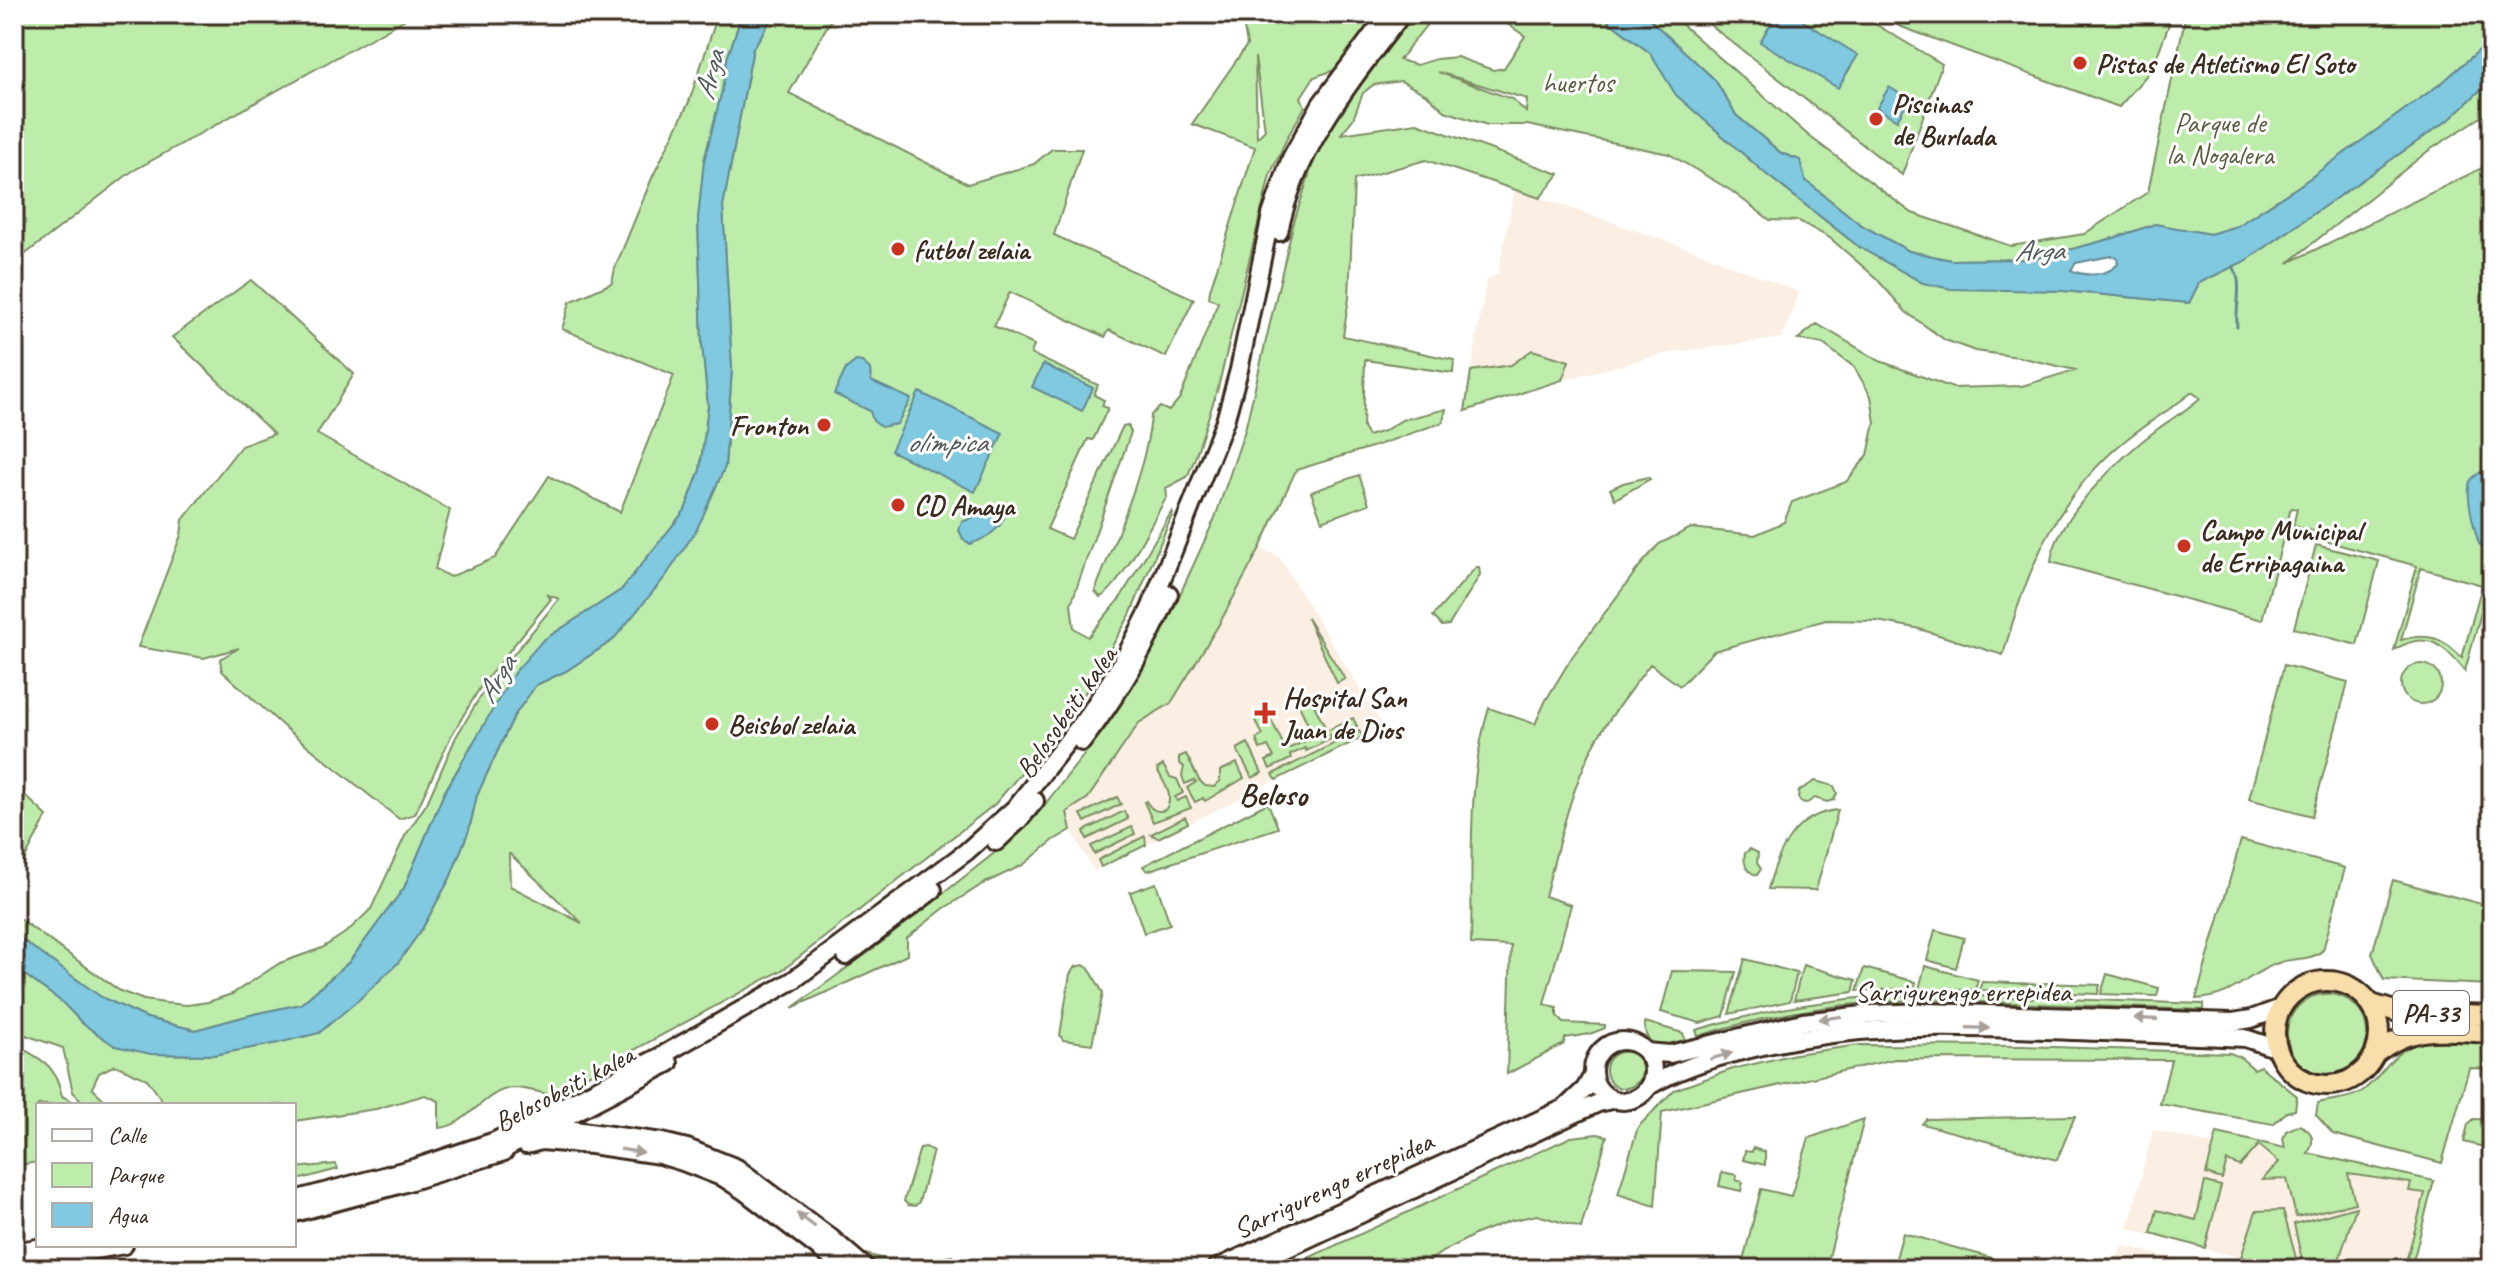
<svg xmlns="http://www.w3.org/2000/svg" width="2506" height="1283" font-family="Caveat,sans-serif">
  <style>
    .built { fill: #fbefe3 }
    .green { fill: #beedab; stroke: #7c8c64; stroke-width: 2; fill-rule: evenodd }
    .water { fill: #80c9e0; stroke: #648992; stroke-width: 2; fill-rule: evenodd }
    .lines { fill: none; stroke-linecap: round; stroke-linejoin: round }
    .stream { stroke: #648992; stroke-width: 3 }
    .secondary-casing { stroke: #3b2a1e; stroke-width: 22 }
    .trunk-casing { stroke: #3b2a1e; stroke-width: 24 }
    .secondary { stroke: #fff; stroke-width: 16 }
    .trunk { stroke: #f8deab; stroke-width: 18 }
    .oneway { fill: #a79f9a }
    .poi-dot { fill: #c8321e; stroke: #fff; stroke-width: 3 }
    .labels { text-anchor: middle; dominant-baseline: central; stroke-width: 6; stroke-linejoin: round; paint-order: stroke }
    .shield { fill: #fff; stroke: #766a62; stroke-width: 2 }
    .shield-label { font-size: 26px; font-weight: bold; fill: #3b2a1e }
    .poi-label { font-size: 28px; font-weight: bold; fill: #3b2a1e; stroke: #fff; text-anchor: start }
    .park-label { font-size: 28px; fill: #5c5b41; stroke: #fff }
    .street-label { font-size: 28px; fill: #3b2a1e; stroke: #fff }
    .water-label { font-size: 30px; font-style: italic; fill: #505a58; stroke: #fff }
    .quarter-label { font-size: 32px; font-weight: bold; fill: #3b2a1e; stroke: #fff }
  </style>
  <rect width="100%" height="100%" fill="#fff"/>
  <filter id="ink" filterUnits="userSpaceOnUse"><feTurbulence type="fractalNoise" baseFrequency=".0125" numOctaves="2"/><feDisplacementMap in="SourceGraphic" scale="16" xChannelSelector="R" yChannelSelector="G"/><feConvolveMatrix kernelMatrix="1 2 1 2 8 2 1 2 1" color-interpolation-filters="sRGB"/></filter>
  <g filter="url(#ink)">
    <!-- built -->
    <g class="built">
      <path d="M 1515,189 L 1701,253 L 1799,292 L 1782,338 L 1669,353 L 1562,380 L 1465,411 L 1486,280 L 1498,274 Z"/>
      <path d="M 1260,548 L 1279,557 L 1381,723 L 1379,729 L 1094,871 L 1071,830 L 1067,812 L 1088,798 L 1139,723 L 1171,703 L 1218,626 Z"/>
      <path d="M 2153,1130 L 2214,1145 L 2217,1133 L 2270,1143 L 2279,1162 L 2313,1166 L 2324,1156 L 2412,1176 L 2426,1192 L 2404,1269 L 2284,1269 L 2128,1229 Z"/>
      <path d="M 2121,1245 L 2180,1260 L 2187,1258 L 2184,1269 L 2115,1269 Z"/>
    </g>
    <!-- green -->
    <g class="green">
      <path d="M 14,14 L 409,14 L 409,17 L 131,172 L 14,263 Z"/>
      <path d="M 718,14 L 742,14 L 727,59 L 722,91 L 704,161 L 698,219 L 702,344 L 708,406 L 700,470 L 685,510 L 621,590 L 542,641 L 471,746 L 444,793 L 404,888 L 349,962 L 301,1004 L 254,1014 L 195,1030 L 147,1018 L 101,997 L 14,934 L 14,915 L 120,991 L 144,1000 L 165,1003 L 187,1005 L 208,1002 L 232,994 L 280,963 L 322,948 L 348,931 L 371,909 L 405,836 L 427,803 L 456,737 L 485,689 L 559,599 L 546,594 L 551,599 L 481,686 L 451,736 L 415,814 L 399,819 L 284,727 L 222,671 L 220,659 L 239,648 L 204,658 L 138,647 L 181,535 L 183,520 L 241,446 L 274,434 L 172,337 L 251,280 L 354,374 L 317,434 L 450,510 L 435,569 L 450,577 L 495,558 L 549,476 L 620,512 L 674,375 L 562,329 L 570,302 L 612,283 L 615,268 L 652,178 L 689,102 Z"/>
      <path d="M 775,14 L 843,14 L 830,21 L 789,93 L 968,184 L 1034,164 L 1052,149 L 1082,149 L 1054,235 L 1194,299 L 1166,357 L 1109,330 L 1105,337 L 1010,292 L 994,326 L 1034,345 L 1031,354 L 1098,385 L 1094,395 L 1104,400 L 1102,406 L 1108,408 L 1093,440 L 1088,439 L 1047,529 L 1070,539 L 1123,426 L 1128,425 L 1131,432 L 1071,604 L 1074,628 L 1088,637 L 1121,597 L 1172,511 L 1173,513 L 1130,615 L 1083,696 L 1077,698 L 1061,720 L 1064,722 L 995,804 L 784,969 L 551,1095 C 539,1092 525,1088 512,1088 C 485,1090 466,1127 439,1128 L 439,1101 L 425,1095 L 376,1109 L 294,1121 L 294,1105 L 168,1105 L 164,1103 L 147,1079 L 115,1065 L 99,1073 L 92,1088 L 110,1105 L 86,1105 L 73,1092 L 63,1048 L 14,1031 L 14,967 L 62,1002 L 83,1024 L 151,1054 L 213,1055 L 278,1043 L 362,997 L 400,959 L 422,929 L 450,878 L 469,830 L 477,795 L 514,716 L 536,685 L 566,671 L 613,640 L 725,467 L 732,369 L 723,206 L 753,48 ZM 509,854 L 510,854 L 582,923 L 510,886 Z"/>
      <path d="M 1239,14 L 1435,14 L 1399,60 L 1417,65 L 1436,59 L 1457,57 L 1493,70 L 1504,68 L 1525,36 L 1493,14 L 1599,14 L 1650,53 L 1677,95 L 1766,174 L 1859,247 L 1923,283 L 2063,291 L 2189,303 L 2199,283 L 2247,260 L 2451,118 L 2492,79 L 2492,110 L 2428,151 L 2288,263 L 2492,163 L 2492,584 L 2489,583 L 2465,671 C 2444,645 2427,629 2394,650 L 2417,566 L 2318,539 L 2319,533 L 2293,526 L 2297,509 L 2291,508 L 2262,620 L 2051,562 C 2055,518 2125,453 2159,428 C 2173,418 2187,410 2200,398 L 2192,392 C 2172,409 2148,422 2127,439 C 2056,496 2027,569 2003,655 L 1916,628 L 1877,621 L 1826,620 L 1714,651 L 1680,686 L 1650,664 C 1632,689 1611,714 1596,741 C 1570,789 1559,844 1545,896 L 1571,905 L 1544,1004 L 1557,1008 L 1557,1016 L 1564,1023 L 1605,1025 L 1605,1028 L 1590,1034 L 1565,1038 L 1564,1044 L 1507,1074 L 1511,946 L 1471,944 C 1473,867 1466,783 1489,708 L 1535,724 L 1546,700 L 1572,657 L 1639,567 L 1659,544 L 1691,528 L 1755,535 L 1784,522 L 1792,502 L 1846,482 L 1868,455 L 1875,423 L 1871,396 L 1854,367 L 1823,344 L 1798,339 L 1817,324 L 1880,361 L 1953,388 L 2022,386 L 2075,370 L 2019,357 L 1975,351 L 1945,340 L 1906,312 L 1876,278 L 1830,238 L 1799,221 L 1770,220 L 1730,190 L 1669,154 L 1527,125 L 1487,125 L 1445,111 L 1427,95 L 1401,81 L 1373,85 L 1363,93 L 1353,119 L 1341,134 L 1417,123 L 1559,174 L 1540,198 L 1426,160 L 1354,180 L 1349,298 L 1343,336 L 1454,360 L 1453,373 L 1365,360 L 1363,428 L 1368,436 L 1384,431 L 1402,420 L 1446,409 L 1443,422 L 1375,446 L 1296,470 L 1260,548 L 1218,626 L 1171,703 L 1139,723 L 1088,798 L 1067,812 L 1071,830 L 1054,840 L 1023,865 L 983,884 L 943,909 L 907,938 L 907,955 L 792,1008 L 869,952 L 1026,828 L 1106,727 L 1170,616 L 1215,518 L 1245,430 L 1293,225 L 1320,141 L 1382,54 L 1314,77 L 1301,97 L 1305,107 L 1288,136 L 1270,175 L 1218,388 L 1194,461 L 1187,477 L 1166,488 L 1167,497 C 1153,518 1120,590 1100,597 L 1095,591 C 1114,542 1148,465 1151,415 L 1160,407 L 1169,411 L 1180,398 L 1218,302 L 1209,298 L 1210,290 L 1255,147 L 1192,124 L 1247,45 L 1243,22 ZM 1255,57 L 1265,130 L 1257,138 ZM 1438,72 L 1527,99 L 1526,112 L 1512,99 ZM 2421,568 L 2482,585 L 2462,658 C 2444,638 2428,632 2401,640 Z"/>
      <path d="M 1644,14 L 1670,14 L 1809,136 L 1912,213 L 2011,246 L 2084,234 L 2148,192 L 2186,14 L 2492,14 L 2492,39 L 2443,82 L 2299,186 L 2237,226 L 2210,234 L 2155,224 L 2114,238 L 2034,259 L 1951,260 L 1909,251 L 1861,225 L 1805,180 L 1800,160 L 1781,153 L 1736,115 L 1715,80 Z"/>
      <path d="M 1696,14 L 1870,14 L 1870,21 L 1942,64 L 1902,175 Z"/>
      <path d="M 1892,14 L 2173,14 L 2152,69 L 2119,107 L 1899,26 L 1892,20 Z"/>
      <path d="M 1532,350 L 1569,361 L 1562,380 L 1465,411 L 1471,371 L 1511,365 Z"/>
      <path d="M 1359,475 L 1369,504 L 1322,521 L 1311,492 Z"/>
      <path d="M 1648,477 L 1650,479 L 1615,499 L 1610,489 L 1623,483 Z"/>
      <path d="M 2316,545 L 2379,561 L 2357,645 L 2294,628 Z"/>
      <path d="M 1476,567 L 1479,567 L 1480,575 L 1449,625 L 1442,626 L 1433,616 Z"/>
      <path d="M 1307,618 L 1345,679 L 1337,683 Z"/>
      <circle cx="2421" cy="684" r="20"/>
      <path d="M 2284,665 L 2348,682 L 2312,816 L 2249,799 Z"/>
      <path d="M 1308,693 L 1327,731 L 1353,718 L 1357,726 L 1346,732 L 1344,728 L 1330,735 L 1331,739 L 1306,751 L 1305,748 L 1290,755 L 1291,759 L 1270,769 L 1266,761 L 1274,757 L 1268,746 L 1260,749 L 1256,739 L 1263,735 L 1255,719 L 1268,713 L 1286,750 L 1314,737 L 1296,699 Z"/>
      <path d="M 1359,731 L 1363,737 L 1276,780 L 1273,774 Z"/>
      <path d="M 1248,743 L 1262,773 L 1252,778 L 1237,749 Z"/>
      <path d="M 1186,754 L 1199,780 L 1205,786 L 1214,787 L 1220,781 L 1220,771 L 1237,763 L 1244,778 L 1205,801 L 1203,798 L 1195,802 L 1187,788 L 1196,782 L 1194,780 L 1185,784 L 1182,776 L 1184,767 L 1179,763 L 1179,757 Z"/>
      <path d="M 1163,765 L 1170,777 L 1177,779 L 1183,793 L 1175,797 L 1177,801 L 1186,797 L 1191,808 L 1153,822 L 1144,802 L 1146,801 C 1151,809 1155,813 1165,810 C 1176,797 1163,782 1157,769 Z"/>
      <path d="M 1815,781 L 1834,786 L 1837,793 L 1834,800 L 1827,802 L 1815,798 L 1807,803 L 1801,802 L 1798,798 L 1799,791 Z"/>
      <path d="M 14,785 L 47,816 L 14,880 Z"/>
      <path d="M 1117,797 L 1121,804 L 1085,822 L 1081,814 Z"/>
      <path d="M 1268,803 L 1278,828 L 1147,871 L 1143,866 Z"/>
      <path d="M 1838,810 L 1816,890 L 1768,889 C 1778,851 1794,814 1838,810 Z"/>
      <path d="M 1124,811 L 1128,819 L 1087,839 L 1084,831 Z"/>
      <path d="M 1185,817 L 1188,823 L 1158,838 L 1151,834 Z"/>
      <path d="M 1132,827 L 1135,834 L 1094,854 L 1091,846 Z"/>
      <path d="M 1145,836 L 1146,845 L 1101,867 L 1098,860 Z"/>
      <path d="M 2241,840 L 2345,868 L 2323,950 C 2312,961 2296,957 2281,962 C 2246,973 2237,997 2196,999 Z"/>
      <path d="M 1750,849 L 1758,853 L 1757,863 L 1761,869 L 1757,875 C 1746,872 1743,863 1745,853 Z"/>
      <path d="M 2393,880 L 2492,907 L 2490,985 L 2384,980 L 2372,954 Z"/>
      <path d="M 1156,883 L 1170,924 L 1144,933 L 1130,892 Z"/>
      <path d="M 1935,930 L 1964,938 L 1956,968 L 1927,960 Z"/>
      <path d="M 1745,959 L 1797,973 L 1790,1001 L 1729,1014 Z"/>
      <path d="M 1083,965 L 1089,968 L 1103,993 L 1092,1044 L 1063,1040 L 1060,1035 L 1070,974 L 1075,967 Z"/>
      <path d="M 1803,965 L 1856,980 L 1853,992 L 1794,1000 Z"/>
      <path d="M 1925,966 L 1978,980 L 1975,990 L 1919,989 Z"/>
      <path d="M 1864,968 L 1916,982 L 1915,988 L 1857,991 Z"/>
      <path d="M 1672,971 L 1736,972 L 1724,1016 L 1700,1023 L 1661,1012 Z"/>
      <path d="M 2107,974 L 2159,988 L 2157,996 L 2101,994 Z"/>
      <path d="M 1982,982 L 2039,984 L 2036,992 L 1979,990 Z"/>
      <path d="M 2042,983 L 2100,985 L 2098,994 L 2040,992 Z"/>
      <circle cx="2327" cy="1034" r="40"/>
      <path d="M 1920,994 L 1920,1000 C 1843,1002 1771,1013 1698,1036 L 1696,1030 C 1770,1008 1843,996 1920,994 Z"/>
      <path d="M 1928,994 L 2203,1004 L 2203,1010 L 1928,1000 Z"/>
      <path d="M 1645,1022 L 1683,1033 L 1687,1046 C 1667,1047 1642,1050 1645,1022 Z"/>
      <path d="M 2450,1040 L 2492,1042 L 2492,1069 L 2469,1068 L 2442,1163 L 2333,1134 L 2316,1115 L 2318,1103 C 2332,1099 2348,1100 2361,1092 C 2374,1083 2381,1071 2392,1060 C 2408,1042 2428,1041 2450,1040 Z"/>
      <path d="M 14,1044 C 42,1060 55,1063 62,1096 L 79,1105 L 38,1105 L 38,1162 L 14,1166 Z"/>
      <path d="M 1860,1045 L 2023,1046 L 2230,1053 L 2240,1057 L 2254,1069 L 2260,1066 L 2297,1096 L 2295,1110 L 2287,1112 L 2273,1124 L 2160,1104 L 2171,1060 L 1895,1059 L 1662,1112 L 1655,1206 L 1618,1194 L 1638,1127 L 1674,1090 L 1733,1069 L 1795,1054 Z"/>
      <circle cx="1624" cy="1070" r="18"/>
      <path d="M 2075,1116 L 2057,1160 L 1922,1124 L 1926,1119 Z"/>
      <path d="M 1864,1119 L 1826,1269 L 1741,1269 L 1761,1189 L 1791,1196 L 1809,1138 Z"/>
      <path d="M 2474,1119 L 2492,1120 L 2492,1149 L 2464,1142 L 2468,1124 Z"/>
      <path d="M 2299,1125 C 2314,1131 2315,1141 2308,1153 L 2434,1181 L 2411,1269 L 2404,1269 L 2425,1193 L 2409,1191 L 2411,1183 L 2348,1174 L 2355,1203 L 2296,1217 L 2287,1179 L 2262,1180 L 2279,1162 L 2259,1145 L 2240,1166 L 2227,1161 L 2222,1179 L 2206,1174 L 2217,1133 L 2285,1148 L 2283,1139 L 2286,1131 Z"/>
      <path d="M 1597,1134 L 1607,1136 L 1581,1228 L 1537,1215 L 1509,1221 L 1476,1234 L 1442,1252 L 1418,1269 L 1296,1269 L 1308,1258 L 1571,1137 Z"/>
      <path d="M 926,1147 L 933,1151 L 919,1202 L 915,1206 L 908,1205 L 904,1201 L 920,1148 Z"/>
      <path d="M 1753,1148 L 1765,1152 L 1765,1165 L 1743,1160 L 1745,1151 L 1752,1152 Z"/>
      <path d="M 336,1164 L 338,1169 L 294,1181 L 298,1174 L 294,1168 Z"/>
      <path d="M 1722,1172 L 1737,1175 L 1736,1180 L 1743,1182 L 1741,1191 L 1719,1186 Z"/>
      <path d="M 2205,1182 L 2221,1186 L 2205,1248 L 2151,1233 L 2157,1210 L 2196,1220 Z"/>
      <path d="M 2356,1207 L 2336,1269 L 2304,1269 L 2294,1224 Z"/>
      <path d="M 2283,1210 L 2299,1269 L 2284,1269 L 2241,1257 L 2256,1211 Z"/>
      <path d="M 1903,1233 L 2031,1269 L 1908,1269 L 1894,1265 Z"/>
      <path d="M 857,1252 L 905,1264 L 952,1256 L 950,1269 L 879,1269 Z"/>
    </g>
    <!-- water -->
    <g class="water">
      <path d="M 742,14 L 775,14 L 753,48 L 723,206 L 732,369 L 725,467 L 697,529 L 666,576 L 613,640 L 566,671 L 536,685 L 514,716 L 477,795 L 469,830 L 450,878 L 422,929 L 398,963 L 362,997 L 319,1033 L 278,1043 L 213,1055 L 151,1054 L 115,1046 L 83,1024 L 62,1002 L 14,967 L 14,934 L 101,997 L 147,1018 L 195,1030 L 254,1014 L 301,1004 L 349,962 L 404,888 L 444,793 L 514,673 L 542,641 L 621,590 L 685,510 L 700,470 L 708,406 L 702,344 L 698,219 L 704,161 L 722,91 L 727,59 Z"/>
      <path d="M 1599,14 L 1644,14 L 1715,80 L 1736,115 L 1781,153 L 1800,160 L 1805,180 L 1861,225 L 1909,251 L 1951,260 L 2034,259 L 2114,238 L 2155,224 L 2210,234 L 2237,226 L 2299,186 L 2443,82 L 2492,39 L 2492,79 L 2451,118 L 2247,260 L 2199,283 L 2189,303 L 2063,291 L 1951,289 L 1923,283 L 1859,247 L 1766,174 L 1676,95 L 1650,53 ZM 2111,256 L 2117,257 L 2118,264 C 2107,276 2085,277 2071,270 L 2076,263 Z"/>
      <path d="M 1777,14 L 1792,14 L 1858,55 L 1838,88 L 1760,42 Z"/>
      <path d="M 1889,87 L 1909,99 L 1897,120 L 1877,108 Z"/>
      <path d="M 856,361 L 862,362 L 870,369 L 871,381 L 911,399 L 897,424 L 881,427 L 873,421 L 870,411 L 834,394 L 846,369 Z"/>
      <path d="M 1043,364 L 1093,388 L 1082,411 L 1032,387 Z"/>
      <path d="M 919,392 L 1003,433 L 975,492 L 891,451 Z"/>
      <path d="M 2481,472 L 2492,477 L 2492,551 L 2479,544 C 2475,531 2464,492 2471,480 C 2473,477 2478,474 2481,472 Z"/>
      <path d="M 995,508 L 1002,509 L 1005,515 C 1000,531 985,539 970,544 L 963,539 L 959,530 L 962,522 Z"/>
    </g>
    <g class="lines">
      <!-- stream -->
      <path class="stream" d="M 2233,266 C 2244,284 2235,306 2237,327"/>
      <!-- secondary casing -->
      <g class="secondary-casing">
        <g id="secondary">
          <path d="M 1279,232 C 1296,147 1351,81 1402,14"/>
          <path d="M 1082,742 C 1117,697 1147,646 1169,594"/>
          <path d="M 996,842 L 1020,819 L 1035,801"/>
          <path d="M 846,956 L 933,890"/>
          <circle cx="1623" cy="1071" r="30"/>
          <path d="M 1646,1052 L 1670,1054 L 1803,1022 L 1872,1014 L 1927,1012 L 2233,1022 L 2251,1019 L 2281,1008"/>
          <path d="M 1649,1086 C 1680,1068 1712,1058 1746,1050 C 1849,1024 1939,1026 2044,1030 C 2111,1032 2178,1035 2245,1038 L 2278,1049"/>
          <path d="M 545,1130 L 574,1130 L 662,1142 L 687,1148 L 737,1168 L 831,1238 L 867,1269"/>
          <path d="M 526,1145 L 541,1141 L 591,1145 L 660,1155 L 683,1162 L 724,1178 L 744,1191 L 846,1269"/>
          <path d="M 493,1155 L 669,1063"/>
          <path d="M 294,1200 L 417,1167 L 495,1141 L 661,1056 L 792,981 L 966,852 L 1015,808 L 1089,714 L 1122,663 L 1150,609 L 1225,421 L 1239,370 L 1271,215 L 1291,158 L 1321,104 L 1388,14"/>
          <path d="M 294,1213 L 395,1186 L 504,1152"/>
          <path d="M 14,1252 L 54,1245"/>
          <path d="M 14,1264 L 124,1245"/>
          <path d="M 1215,1269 L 1565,1108 L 1585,1089 L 1593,1075"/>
          <path d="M 1243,1269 L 1598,1103 L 1612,1100"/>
        </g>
      </g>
      <!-- trunk casing -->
      <g class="trunk-casing">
        <g id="trunk">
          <circle cx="2327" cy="1033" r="52"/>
          <path d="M 2371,1004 L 2398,1012 L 2492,1015"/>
          <path d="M 2376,1053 C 2415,1023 2445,1031 2492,1033"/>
        </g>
      </g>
      <!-- secondary -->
      <use href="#secondary" class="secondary"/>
      <!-- trunk -->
      <use href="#trunk" class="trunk"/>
    </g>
    <!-- one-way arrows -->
    <defs><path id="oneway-solid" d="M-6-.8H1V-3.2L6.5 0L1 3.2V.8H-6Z" transform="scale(2)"/></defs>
    <g class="oneway">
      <use href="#oneway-solid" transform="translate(1830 1018) rotate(172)"/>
      <use href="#oneway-solid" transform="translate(2146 1019) rotate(-178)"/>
      <use href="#oneway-solid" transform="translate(1978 1028) rotate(2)"/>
      <use href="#oneway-solid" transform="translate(1721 1056) rotate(-16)"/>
      <use href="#oneway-solid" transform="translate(632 1151) rotate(9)"/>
      <use href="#oneway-solid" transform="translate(806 1220) rotate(-143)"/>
    </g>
  </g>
  <!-- markers -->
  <g class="poi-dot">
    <circle cx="2080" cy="63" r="8"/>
    <circle cx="1876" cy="119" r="8"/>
    <circle cx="898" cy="249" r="8"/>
    <circle cx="824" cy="425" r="8"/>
    <circle cx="898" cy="505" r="8"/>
    <circle cx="2184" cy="546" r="8"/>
    <path d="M1261 701h8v8h8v8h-8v8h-8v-8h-8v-8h8z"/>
    <circle cx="712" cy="724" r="8"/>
  </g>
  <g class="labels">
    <!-- shield labels -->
    <rect class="shield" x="2393" y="991" width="76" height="44" rx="6"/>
    <g class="shield-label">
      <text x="2431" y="1013">PA-33</text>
    </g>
    <!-- poi labels -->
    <g class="poi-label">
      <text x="2096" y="63">Pistas de Atletismo El Soto</text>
      <text x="1892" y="103">Piscinas<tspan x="1892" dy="32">de Burlada</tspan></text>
      <text x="914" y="249">futbol zelaia</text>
      <text x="808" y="425" text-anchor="end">Fronton</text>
      <text x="914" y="505">CD Amaya</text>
      <text x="2200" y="530">Campo Municipal<tspan x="2200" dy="32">de Erripagaina</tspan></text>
      <text x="1283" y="697">Hospital San<tspan x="1283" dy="32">Juan de Dios</tspan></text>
      <text x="728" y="724">Beisbol zelaia</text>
    </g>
    <!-- park labels -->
    <g class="park-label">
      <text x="1578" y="82">huertos</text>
      <text x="2220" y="122">Parque de<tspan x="2220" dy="32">la Nogalera</tspan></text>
    </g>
    <!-- street labels -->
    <g class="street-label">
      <text transform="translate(1066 712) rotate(-55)">Belosobeiti kalea</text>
      <text x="1963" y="991">Sarrigurengo errepidea</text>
      <text transform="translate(564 1088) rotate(-28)">Belosobeiti kalea</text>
      <text transform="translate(1333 1185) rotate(-25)">Sarrigurengo errepidea</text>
    </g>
    <!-- water labels -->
    <g class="water-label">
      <text transform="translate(709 75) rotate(-76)">Arga</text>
      <text transform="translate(2039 250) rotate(-1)">Arga</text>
      <text x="947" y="442">olimpica</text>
      <text transform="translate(496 679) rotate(-59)">Arga</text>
    </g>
    <!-- quarter labels -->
    <g class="quarter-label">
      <text x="1273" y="794">Beloso</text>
    </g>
  </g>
  <!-- margin -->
  <rect width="2506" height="1283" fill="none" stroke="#fff" stroke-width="48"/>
  <rect x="24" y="24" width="2458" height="1235" fill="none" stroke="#3b2a1e" stroke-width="3" filter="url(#ink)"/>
  <!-- legend -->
  <rect x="36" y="1103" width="260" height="144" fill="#ffffff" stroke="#b1aaa5" stroke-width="2"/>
  <rect x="52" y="1129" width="40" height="12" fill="#ffffff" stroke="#b1aaa5" stroke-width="2"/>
  <text x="108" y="1143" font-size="24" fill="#3b2a1e">Calle</text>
  <rect x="52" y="1163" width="40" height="24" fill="#beedab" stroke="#b1aaa5" stroke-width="2"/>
  <text x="108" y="1183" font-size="24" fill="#3b2a1e">Parque</text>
  <rect x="52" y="1203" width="40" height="24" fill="#80c9e0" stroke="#b1aaa5" stroke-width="2"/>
  <text x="108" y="1223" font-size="24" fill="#3b2a1e">Agua</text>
</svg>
